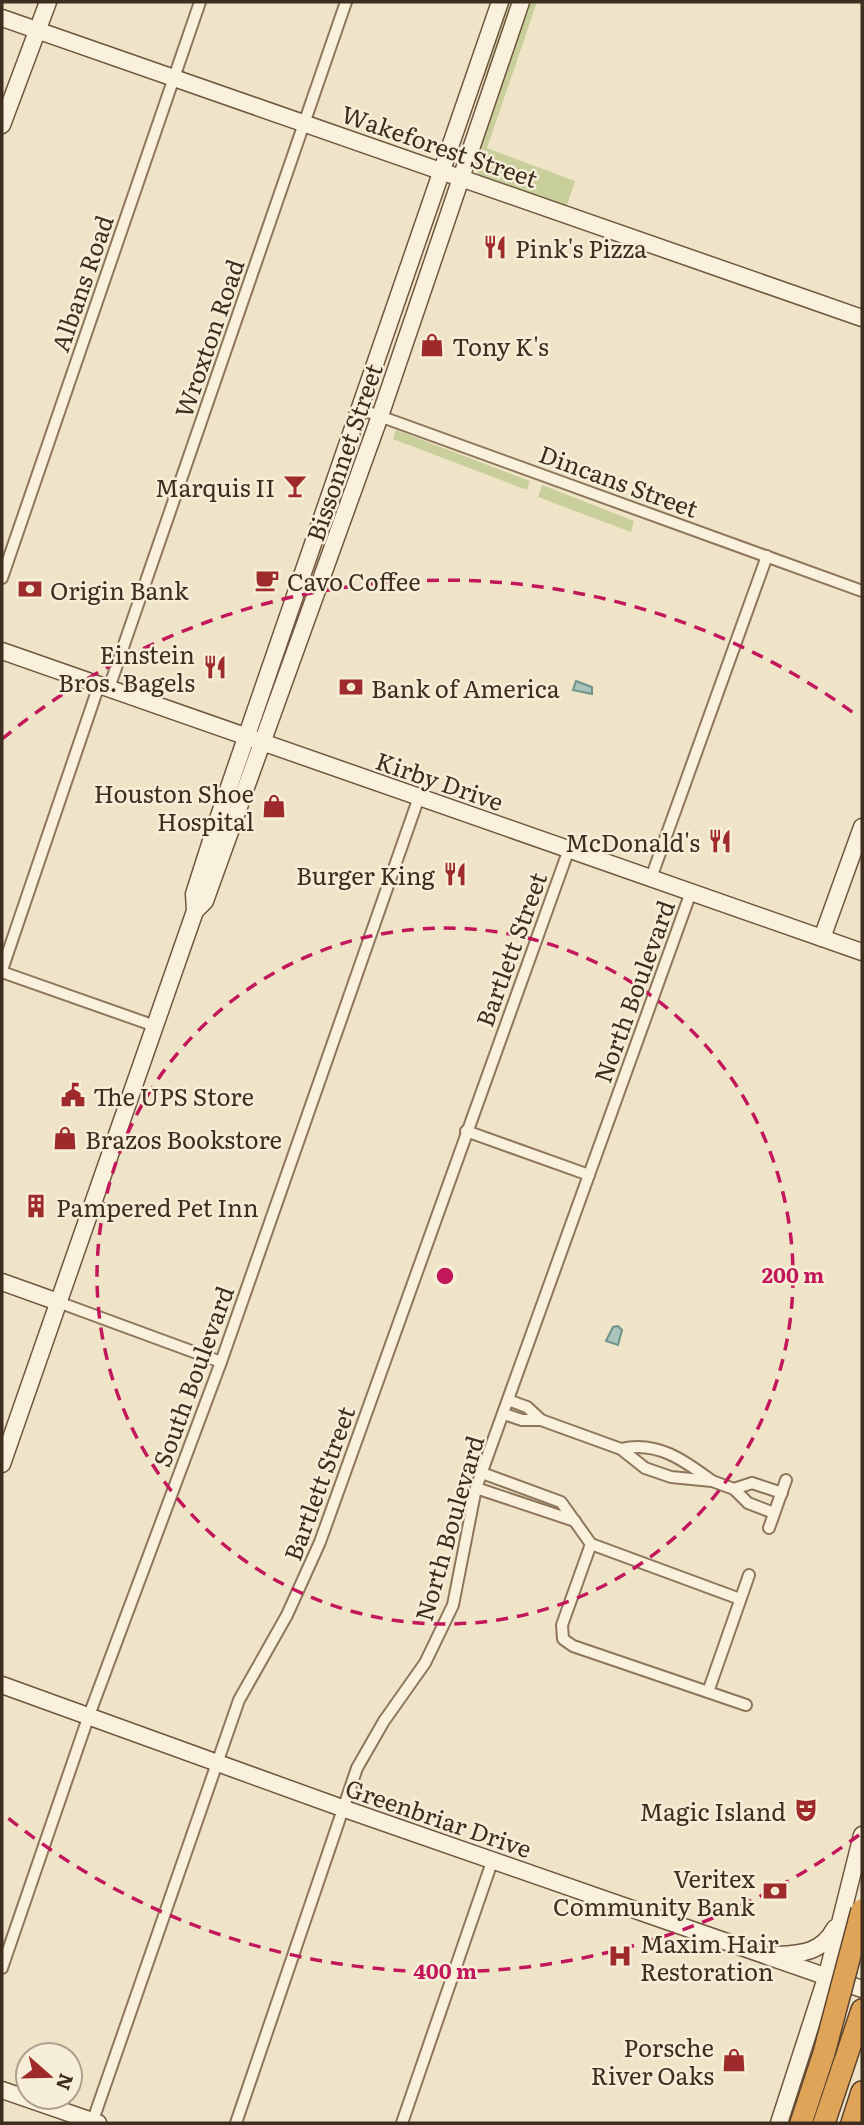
<svg xmlns="http://www.w3.org/2000/svg" width="864" height="2125" font-family="Literata,serif">
  <style>
    .green { fill: #c9cf9b }
    .water { fill: #a9c4bc; stroke: #6f938a; stroke-width: 2 }
    .lines { fill: none; stroke-linecap: round; stroke-linejoin: round }
    .street-casing { stroke: #8d765c; stroke-width: 14 }
    .secondary-casing { stroke: #6f573f; stroke-width: 19 }
    .highway-casing { stroke: #5b4430; stroke-width: 24 }
    .street { stroke: #faf1dc; stroke-width: 10 }
    .secondary { stroke: #faf1dc; stroke-width: 16 }
    .highway { stroke: #e0a458; stroke-width: 21 }
    .highway-bridge-casing { stroke: #5b4430; stroke-width: 24; stroke-linecap: butt }
    .highway-bridge { stroke: #e0a458; stroke-width: 21 }
    .ring { fill: none; stroke: #c2185b; stroke-width: 3.5; stroke-dasharray: 12 9 }
    .labels { text-anchor: middle; dominant-baseline: central; stroke-width: 5; stroke-linejoin: round; paint-order: stroke }
    .street-label { font-size: 24px; fill: #3d2e20; stroke: #f7eed8 }
    .poi-label { font-size: 24px; fill: #3d2e20; stroke: #f7eed8; text-anchor: start }
    .centre { fill: #c2185b; stroke: #f7eed8; stroke-width: 3.5 }
    .ring-label { font-size: 21px; text-anchor: middle; font-weight: bold; fill: #c2185b; stroke: #f7eed8; stroke-width: 5; stroke-linejoin: round; paint-order: stroke }
  </style>
  <rect width="100%" height="100%" fill="#f0e4c8"/>
  <!-- green -->
  <g class="green">
    <path d="M 509,2 L 514,2 L 478,108 L 488,63 Z"/>
    <path d="M 527,2 L 537,2 L 487,148 L 575,181 L 566,208 L 480,177 L 472,164 Z"/>
    <path d="M 396,430 L 530,481 L 527,490 L 393,439 Z"/>
    <path d="M 542,485 L 634,521 L 631,532 L 538,497 Z"/>
  </g>
  <!-- water -->
  <g class="water">
    <path d="M 576,681 L 592,687 L 592,694 L 573,690 Z"/>
    <path d="M 618,1326 L 622,1330 L 618,1345 L 606,1341 L 613,1327 Z"/>
  </g>
  <g class="lines">
    <!-- street casing -->
    <g class="street-casing">
      <g id="street">
        <path d="M 360,409 L 862,591"/>
        <path d="M 2,578 L 200,2"/>
        <path d="M 109,688 L 346,2"/>
        <path d="M 651,878 L 767,556"/>
        <path d="M 2,970 L 99,685"/>
        <path d="M 2,972 L 155,1026"/>
        <path d="M 466,1131 L 589,1175"/>
        <path d="M 58,1302 L 221,1362"/>
        <path d="M 508,1400 L 527,1407 L 541,1420 L 621,1449 L 645,1468 L 671,1477 L 712,1481 L 734,1489 L 748,1503 L 774,1513"/>
        <path d="M 504,1414 L 522,1420 L 541,1420"/>
        <path d="M 621,1449 C 657,1440 685,1461 712,1481"/>
        <path d="M 482,1473 L 561,1502 L 591,1544 L 740,1599"/>
        <path d="M 476,1488 L 575,1521"/>
        <path d="M 734,1489 L 752,1483 L 782,1493"/>
        <path d="M 769,1528 L 786,1480"/>
        <path d="M 591,1544 L 562,1625 L 563,1639 L 573,1646 L 746,1705"/>
        <path d="M 708,1692 L 749,1575"/>
        <path d="M 2,1968 L 88,1718 L 221,1362 L 419,797"/>
        <path d="M 92,2123 L 239,1700 L 287,1615 L 320,1542 L 569,849"/>
        <path d="M 236,2123 L 357,1768 L 384,1721 L 425,1663 L 453,1605 L 476,1488 L 691,892"/>
        <path d="M 402,2123 L 493,1859"/>
      </g>
    </g>
    <!-- secondary casing -->
    <g class="secondary-casing">
      <g id="secondary">
        <path d="M 2,18 L 862,318"/>
        <path d="M 2,125 L 48,2"/>
        <path d="M 2,651 L 862,952"/>
        <path d="M 195,911 L 205,901 L 380,416 L 521,2"/>
        <path d="M 822,938 L 862,827"/>
        <path d="M 2,1282 L 58,1302"/>
        <path d="M 2,1464 L 195,911 L 194,894 L 219,816 L 500,2"/>
        <path d="M 2,1685 L 342,1808 L 862,1989"/>
        <path d="M 777,1955 C 803,1954 822,1952 835,1928"/>
        <path d="M 2,2090 L 98,2123"/>
        <path d="M 779,2123 L 827,1975 L 862,1835"/>
      </g>
    </g>
    <!-- highway casing -->
    <g class="highway-casing">
      <g id="highway">
        <path d="M 801,2123 L 824,2053"/>
        <path d="M 824,2123 L 862,2010"/>
        <path d="M 852,2123 L 862,2092"/>
      </g>
    </g>
    <!-- street -->
    <use href="#street" class="street"/>
    <!-- secondary -->
    <use href="#secondary" class="secondary"/>
    <!-- highway -->
    <use href="#highway" class="highway"/>
    <!-- highway-bridge casing -->
    <g class="highway-bridge-casing">
      <path id="highway-bridge" d="M 824,2053 L 862,1910"/>
    </g>
    <!-- highway-bridge -->
    <use href="#highway-bridge" class="highway-bridge"/>
  </g>
  <!-- distance rings -->
  <g class="ring">
    <circle cx="445" cy="1276" r="348"/>
    <path d="M859 1835A696 696 0 0 1 2 1813M2 739A696 696 0 0 1 859 717"/>
  </g>
  <!-- icons -->
  <defs>
    <g id="restaurant-bare" transform="scale(1.89)"><path d="M-5-6h1v4h1v-4h1v4h1v-4h1v5L-1.5 .5V6h-2V.5L-5-1ZM5-6V6H3V1.5H1.5Q1.5-4 5-6Z" fill="#9e2a2b" stroke="#f7eed8" stroke-width="2.5" paint-order="stroke"/></g>
    <g id="shop-bare" transform="scale(1.89)"><path d="M-5-2.5h2.3a2.7 3.5 0 0 1 5.4 0H5L5.5 6h-11ZM-1.5-2.5h3a1.5 2.3 0 0 0-3 0Z" fill="#9e2a2b" stroke="#f7eed8" stroke-width="2.5" paint-order="stroke"/></g>
    <g id="bar-bare" transform="scale(1.89)"><path d="M-6-5H6L.8 .8V4.5H3.5V6h-7V4.5H-.8V.8Z" fill="#9e2a2b" stroke="#f7eed8" stroke-width="2.5" paint-order="stroke"/></g>
    <g id="cafe-bare" transform="scale(1.89)"><path d="M-5.5-4.5H6V0H3Q3 3.5 0 3.5H-2.5Q-5.5 3.5-5.5 0ZM3-3.2v2h1.7v-2ZM-6 4.5H4V6H-6Z" fill="#9e2a2b" stroke="#f7eed8" stroke-width="2.5" paint-order="stroke"/></g>
    <g id="bank-bare" transform="scale(1.89)"><path d="M-6-4H6V4H-6ZM0-2.3a2.3 2.3 0 1 0 0 4.6a2.3 2.3 0 1 0 0-4.6Z" fill="#9e2a2b" stroke="#f7eed8" stroke-width="2.5" paint-order="stroke"/></g>
    <g id="civic-bare" transform="scale(1.89)"><path d="M-.6-6.5H3V-4.5H.6V-3L4-1V1h2V6H-6V1h2V-1L-.6-3ZM-1.2 2.5V6h2.4V2.5Z" fill="#9e2a2b" stroke="#f7eed8" stroke-width="2.5" paint-order="stroke"/></g>
    <g id="building-bare" transform="scale(1.89)"><path d="M-4-6H4V6H1V3H-1V6H-4ZM-2.5-4.3h1.7v1.8h-1.7ZM.8-4.3h1.7v1.8H.8ZM-2.5-1h1.7V.8h-1.7ZM.8-1h1.7V.8H.8Z" fill="#9e2a2b" stroke="#f7eed8" stroke-width="2.5" paint-order="stroke"/></g>
    <g id="theatre-bare" transform="scale(1.89)"><path d="M-5-5.5Q0-4 5-5.5V0Q5 5 0 6Q-5 5-5 0ZM-3.3-2.5H-1v1.5H-3.3ZM1-2.5H3.3v1.5H1ZM-2.8 1Q0 5.5 2.8 1Z" fill="#9e2a2b" stroke="#f7eed8" stroke-width="2.5" paint-order="stroke"/></g>
    <g id="hospital-bare" transform="scale(1.89)"><path d="M-5-5h3v3.5h4V-5h3V5h-3V1.5h-4V5h-3Z" fill="#9e2a2b" stroke="#f7eed8" stroke-width="2.5" paint-order="stroke"/></g>
  </defs>
  <g fill-rule="evenodd">
    <use href="#restaurant-bare" x="495" y="247"/>
    <use href="#shop-bare" x="432" y="345"/>
    <use href="#bar-bare" x="295" y="486"/>
    <use href="#cafe-bare" x="267" y="580"/>
    <use href="#bank-bare" x="30" y="589"/>
    <use href="#restaurant-bare" x="215" y="667"/>
    <use href="#bank-bare" x="351" y="687"/>
    <use href="#shop-bare" x="274" y="806"/>
    <use href="#restaurant-bare" x="720" y="841"/>
    <use href="#restaurant-bare" x="455" y="874"/>
    <use href="#civic-bare" x="73" y="1095"/>
    <use href="#shop-bare" x="65" y="1138"/>
    <use href="#building-bare" x="36" y="1206"/>
    <use href="#theatre-bare" x="806" y="1810"/>
    <use href="#bank-bare" x="775" y="1891"/>
    <use href="#hospital-bare" x="620" y="1956"/>
    <use href="#shop-bare" x="734" y="2060"/>
  </g>
  <g class="labels">
    <!-- street labels -->
    <g class="street-label">
      <text transform="translate(440 145) rotate(19)">Wakeforest Street</text>
      <text transform="translate(81 283) rotate(-71)">Albans Road</text>
      <text transform="translate(208 338) rotate(-71)">Wroxton Road</text>
      <text transform="translate(343 452) rotate(-71)">Bissonnet Street</text>
      <text transform="translate(619 480) rotate(20)">Dincans Street</text>
      <text transform="translate(440 780) rotate(19)">Kirby Drive</text>
      <text transform="translate(510 949) rotate(-70)">Bartlett Street</text>
      <text transform="translate(633 991) rotate(-70)">North Boulevard</text>
      <text transform="translate(192 1376) rotate(-70)">South Boulevard</text>
      <text transform="translate(318 1483) rotate(-70)">Bartlett Street</text>
      <text transform="translate(448 1528) rotate(-74)">North Boulevard</text>
      <text transform="translate(439 1817) rotate(19)">Greenbriar Drive</text>
    </g>
    <!-- poi labels -->
    <g class="poi-label">
      <text x="515" y="247">Pink's Pizza</text>
      <text x="452" y="345">Tony K's</text>
      <text x="275" y="486" text-anchor="end">Marquis II</text>
      <text x="287" y="580">Cavo Coffee</text>
      <text x="50" y="589">Origin Bank</text>
      <text x="195" y="653" text-anchor="end">Einstein<tspan x="195" dy="28">Bros. Bagels</tspan></text>
      <text x="371" y="687">Bank of America</text>
      <text x="254" y="792" text-anchor="end">Houston Shoe<tspan x="254" dy="28">Hospital</tspan></text>
      <text x="700" y="841" text-anchor="end">McDonald's</text>
      <text x="435" y="874" text-anchor="end">Burger King</text>
      <text x="93" y="1095">The UPS Store</text>
      <text x="85" y="1138">Brazos Bookstore</text>
      <text x="56" y="1206">Pampered Pet Inn</text>
      <text x="786" y="1810" text-anchor="end">Magic Island</text>
      <text x="755" y="1877" text-anchor="end">Veritex<tspan x="755" dy="28">Community Bank</tspan></text>
      <text x="640" y="1942">Maxim Hair<tspan x="640" dy="28">Restoration</tspan></text>
      <text x="714" y="2046" text-anchor="end">Porsche<tspan x="714" dy="28">River Oaks</tspan></text>
    </g>
  </g>
  <circle cx="445" cy="1276" r="10" class="centre"/>
  <g class="ring-label">
    <text x="793" y="1283">200 m</text>
    <text x="445" y="1979">400 m</text>
  </g>
  <!-- border -->
  <rect width="864" height="2125" fill="none" stroke="#3d2e20" stroke-width="7"/>
  <!-- north arrow -->
  <g transform="translate(49 2076) rotate(110)"><circle r="33" fill="#f7eed8" stroke="#ada18e" stroke-width="2"/>
  <path d="M0-5L12 26L0 18L-12 26Z" fill="#9e2a2b"/>
  <text y="-10" font-size="19" font-weight="bold" text-anchor="middle" fill="#3d2e20">N</text>
  </g>
</svg>
